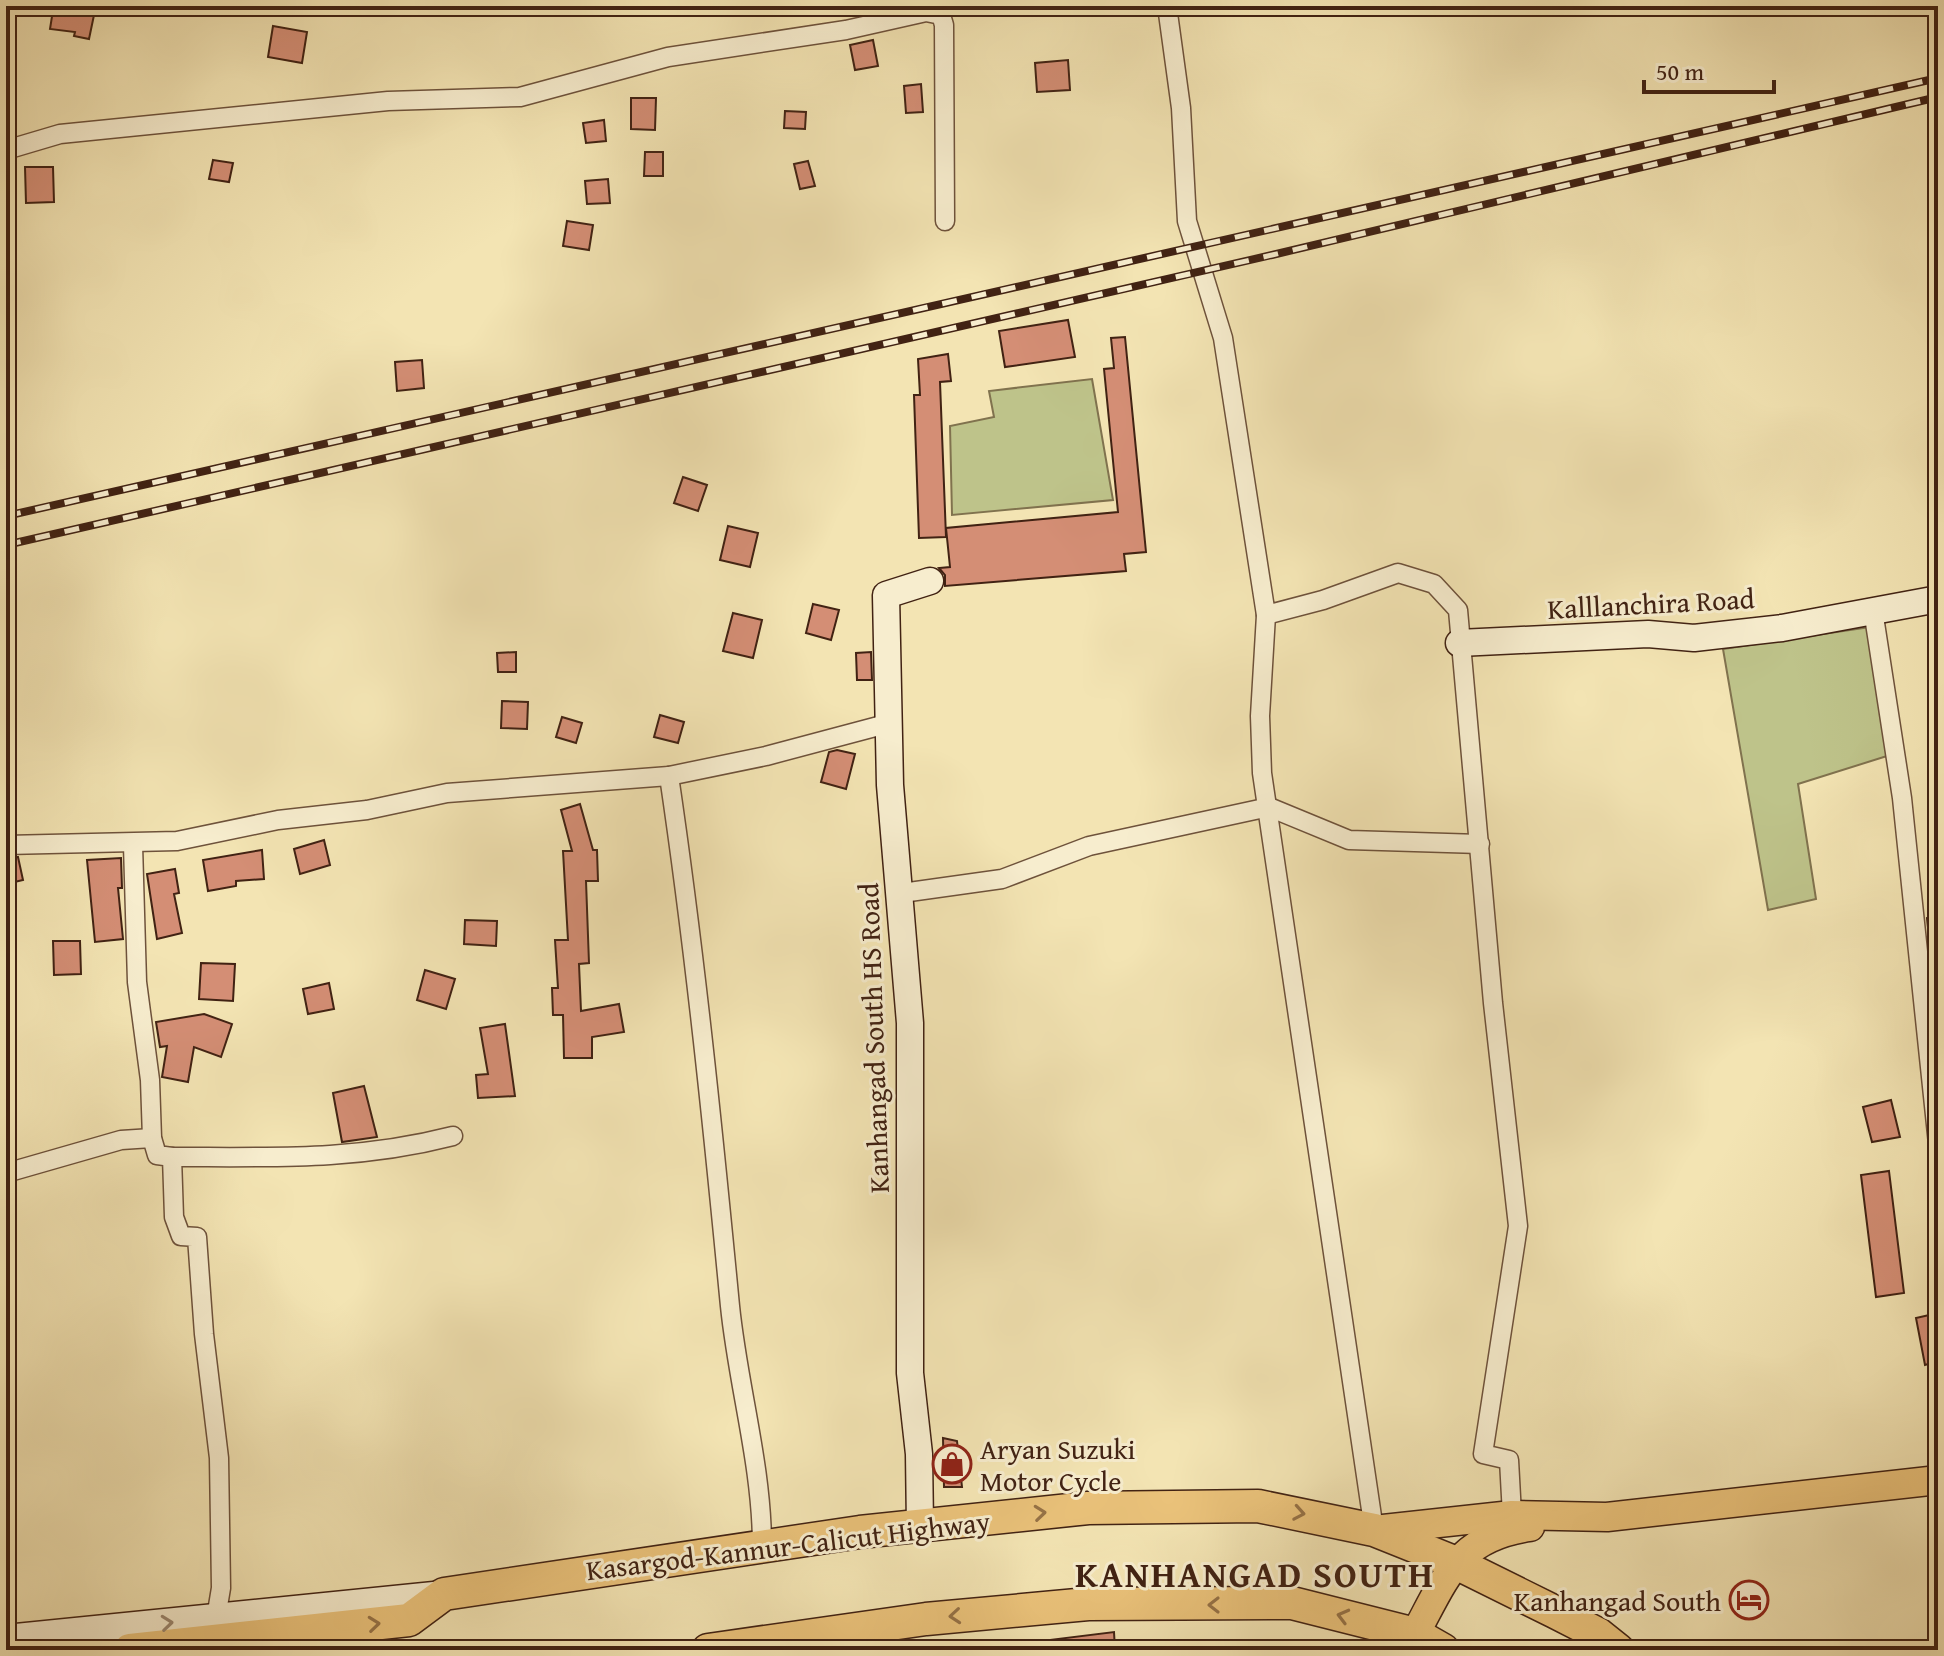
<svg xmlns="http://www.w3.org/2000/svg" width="1944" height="1656" font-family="'Gentium Book Plus',serif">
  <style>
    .green { fill: #bec38a; stroke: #80724e; stroke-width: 2 }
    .building { fill: #d48e75; stroke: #412213; stroke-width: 2 }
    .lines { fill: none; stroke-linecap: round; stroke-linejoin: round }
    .street-casing { stroke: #6e523b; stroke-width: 21 }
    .secondary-casing { stroke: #412213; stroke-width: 29 }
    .primary-casing { stroke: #412213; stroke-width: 31 }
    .highway-casing { stroke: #412213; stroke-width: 35 }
    .path { stroke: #412213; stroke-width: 3; stroke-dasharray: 6 4; stroke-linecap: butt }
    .street { stroke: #f7edce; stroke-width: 18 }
    .secondary { stroke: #f7edce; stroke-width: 26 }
    .primary { stroke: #eac27a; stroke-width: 28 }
    .highway { stroke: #eac27a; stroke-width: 32 }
    .rail-casing { stroke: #412213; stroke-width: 8 }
    .rail { stroke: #f7edce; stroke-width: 5; stroke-dasharray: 15; stroke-linecap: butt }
    .oneway { stroke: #967246 }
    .oneway2 { stroke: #9c8870 }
    .labels { text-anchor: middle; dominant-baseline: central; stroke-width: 6; stroke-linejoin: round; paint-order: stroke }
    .street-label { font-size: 28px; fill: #412213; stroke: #f7edce }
    .poi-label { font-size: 28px; fill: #412213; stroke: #f7edce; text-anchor: start }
    .district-label { font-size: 36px; font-weight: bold; letter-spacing: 2px; fill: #412213; stroke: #f7edce }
  </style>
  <rect width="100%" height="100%" fill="#f3e4b3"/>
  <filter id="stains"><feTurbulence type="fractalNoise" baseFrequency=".0025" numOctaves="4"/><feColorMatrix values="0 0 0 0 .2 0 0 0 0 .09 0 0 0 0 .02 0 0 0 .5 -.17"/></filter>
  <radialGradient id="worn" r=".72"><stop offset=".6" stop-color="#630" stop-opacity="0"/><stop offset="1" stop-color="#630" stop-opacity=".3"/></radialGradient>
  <!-- green -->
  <g class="green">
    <path d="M 1092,379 L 1113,500 L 952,515 L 950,426 L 994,417 L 989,391 Z"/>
    <path d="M 1870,627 L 1887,756 L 1798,784 L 1816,899 L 1768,910 L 1723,649 Z"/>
  </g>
  <!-- building -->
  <g class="building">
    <path d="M 53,10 L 94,15 L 89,39 L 74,36 L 75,32 L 50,29 Z"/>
    <path d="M 273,26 L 307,32 L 302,63 L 268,57 Z"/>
    <path d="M 873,40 L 878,66 L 855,70 L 850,45 Z"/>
    <path d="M 1068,60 L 1070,90 L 1037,92 L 1035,63 Z"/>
    <path d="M 921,84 L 923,112 L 906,113 L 904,86 Z"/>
    <path d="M 631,98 L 656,98 L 655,130 L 631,129 Z"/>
    <path d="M 785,111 L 806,112 L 805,129 L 784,128 Z"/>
    <path d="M 604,120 L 606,141 L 586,143 L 583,123 Z"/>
    <path d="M 645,152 L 663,152 L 663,176 L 644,176 Z"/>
    <path d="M 213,160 L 233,163 L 229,182 L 209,179 Z"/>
    <path d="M 808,161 L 815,186 L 800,189 L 794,164 Z"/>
    <path d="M 25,167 L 53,167 L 54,202 L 26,203 Z"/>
    <path d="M 608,179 L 610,203 L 587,204 L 585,181 Z"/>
    <path d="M 567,221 L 593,225 L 589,250 L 563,246 Z"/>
    <path d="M 1068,320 L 1075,357 L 1005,367 L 999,331 Z"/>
    <path d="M 1125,337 L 1146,552 L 1124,554 L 1126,571 L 945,586 L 945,575 L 939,568 L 950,567 L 946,528 L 1118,512 L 1104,369 L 1114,368 L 1111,338 Z"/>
    <path d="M 948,354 L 951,381 L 940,382 L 946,537 L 919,538 L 914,395 L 920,395 L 918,359 Z"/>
    <path d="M 422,360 L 424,388 L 397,391 L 395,362 Z"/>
    <path d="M 683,477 L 707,485 L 698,511 L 674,503 Z"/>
    <path d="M 728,526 L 758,533 L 750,567 L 720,560 Z"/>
    <path d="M 813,604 L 839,610 L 831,640 L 806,633 Z"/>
    <path d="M 733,613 L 762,620 L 753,658 L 723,651 Z"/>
    <path d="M 516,652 L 516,672 L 498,672 L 497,653 Z"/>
    <path d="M 871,652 L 872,680 L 857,680 L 856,653 Z"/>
    <path d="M 502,701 L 528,702 L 527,729 L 501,728 Z"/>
    <path d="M 660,715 L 684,722 L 678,743 L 654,737 Z"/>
    <path d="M 562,717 L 582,723 L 576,743 L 556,737 Z"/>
    <path d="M 837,750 L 855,754 L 846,789 L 821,782 L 829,752 Z"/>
    <path d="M 580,804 L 593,850 L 597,850 L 598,881 L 586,881 L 589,963 L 579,964 L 581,1011 L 619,1004 L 624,1032 L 592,1037 L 592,1058 L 564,1058 L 563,1015 L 553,1015 L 552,988 L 558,988 L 555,940 L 568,940 L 563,851 L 572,851 L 561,810 Z"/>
    <path d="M 324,840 L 330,865 L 300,874 L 294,849 Z"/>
    <path d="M 262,850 L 264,879 L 236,881 L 236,886 L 208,891 L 203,860 Z"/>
    <path d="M 6,857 L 18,857 L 23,880 L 6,884 Z"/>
    <path d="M 121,858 L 122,888 L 118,888 L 123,939 L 95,942 L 87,860 Z"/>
    <path d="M 175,869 L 179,893 L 174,894 L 182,933 L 157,939 L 147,874 Z"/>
    <path d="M 1938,916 L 1938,956 L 1931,957 L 1927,918 Z"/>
    <path d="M 465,920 L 497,921 L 496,946 L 464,944 Z"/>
    <path d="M 53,941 L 80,941 L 81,974 L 54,975 Z"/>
    <path d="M 201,963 L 235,964 L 233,1001 L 199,999 Z"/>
    <path d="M 425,970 L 455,979 L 446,1009 L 417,1000 Z"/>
    <path d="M 329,983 L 334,1009 L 308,1014 L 303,989 Z"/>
    <path d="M 204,1014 L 232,1024 L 221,1057 L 194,1047 L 188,1082 L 162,1077 L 167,1046 L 160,1047 L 156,1022 Z"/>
    <path d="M 505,1024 L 515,1096 L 478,1098 L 476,1075 L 488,1074 L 480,1028 Z"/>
    <path d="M 364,1086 L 377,1137 L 342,1142 L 333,1093 Z"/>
    <path d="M 1891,1100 L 1900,1137 L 1872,1142 L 1863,1107 Z"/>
    <path d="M 1889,1171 L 1904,1293 L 1876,1297 L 1861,1175 Z"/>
    <path d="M 1938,1313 L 1938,1361 L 1925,1365 L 1916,1318 Z"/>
    <path d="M 943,1438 L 957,1441 L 962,1487 L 944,1487 Z"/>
    <path d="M 1114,1632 L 1115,1650 L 1042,1650 L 1041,1641 Z"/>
  </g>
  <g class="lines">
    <!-- street casing -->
    <g class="street-casing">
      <g id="street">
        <path d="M 1167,6 L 1181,108 L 1187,221 L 1223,338 L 1266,615 L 1323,600 L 1398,573 L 1434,584 L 1458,610 L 1493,1003 L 1518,1226 L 1483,1454 L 1509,1460 L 1512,1515"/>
        <path d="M 6,150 L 60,134 L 388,101 L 520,97 L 668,57 L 846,30 L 926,12 L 941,15 L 944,25 L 945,221"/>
        <path d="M 1873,610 L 1902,798 L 1938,1144"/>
        <path d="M 1266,615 L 1260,716 L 1262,773 L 1374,1530"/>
        <path d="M 669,776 C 695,952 713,1129 730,1306 C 738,1386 762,1465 762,1546"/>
        <path d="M 6,845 L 177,841 L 278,820 L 367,810 L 447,793 L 669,776 L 766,756 L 890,723"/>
        <path d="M 133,845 L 137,982 L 150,1080 L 152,1138 L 157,1155 L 172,1157 L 174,1217 L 181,1236 L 197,1237 L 204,1334 L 219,1458 L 221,1588 L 216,1618"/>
        <path d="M 902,893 L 1002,879 L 1089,846 L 1269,807 L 1349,840 L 1480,844"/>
        <path d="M 172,1157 C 271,1157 356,1161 453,1136"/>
        <path d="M 6,1173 L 121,1140 L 152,1138"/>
      </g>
    </g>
    <!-- secondary casing -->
    <g class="secondary-casing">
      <g id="secondary">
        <path d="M 1459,643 L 1648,634 L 1694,638 L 1782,628 L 1938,599"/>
        <path d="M 920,1526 L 919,1454 L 910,1373 L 910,1023 L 890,785 L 886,595 L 930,581"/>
        <path d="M 6,1638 L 444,1594"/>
      </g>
    </g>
    <!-- primary casing -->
    <g class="primary-casing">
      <g id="primary">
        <path d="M 1374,1530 L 1512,1515 L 1607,1517 L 1938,1480"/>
        <path d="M 1415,1634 C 1446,1577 1458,1537 1530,1527"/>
      </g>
    </g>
    <!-- highway casing -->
    <g class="highway-casing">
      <g id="highway">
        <path d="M 130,1650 L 409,1620 L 444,1594 L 860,1532 L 1088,1508 L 1258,1506 L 1374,1530 L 1454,1562 L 1555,1612 L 1598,1634 L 1618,1650"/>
        <path d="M 708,1650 L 926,1619 L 1088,1604 L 1292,1603 L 1415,1634 L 1443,1650"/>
      </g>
    </g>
    <!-- path -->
    <path class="path" d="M 6,1243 L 14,1224 L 9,1190"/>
    <!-- street -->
    <use href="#street" class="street"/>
    <!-- secondary -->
    <use href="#secondary" class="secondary"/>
    <!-- primary -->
    <use href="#primary" class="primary"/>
    <!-- highway -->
    <use href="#highway" class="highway"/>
    <!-- rail casing -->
    <g class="rail-casing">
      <g id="rail">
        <path d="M 6,516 L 1938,78"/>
        <path d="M 6,545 L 1272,255 L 1938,97"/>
      </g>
    </g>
    <!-- rail -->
    <use href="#rail" class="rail"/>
  </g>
  <!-- one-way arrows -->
  <defs><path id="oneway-chevron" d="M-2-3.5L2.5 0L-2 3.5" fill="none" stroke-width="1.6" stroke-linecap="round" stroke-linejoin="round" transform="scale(2)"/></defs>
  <g class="oneway">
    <use href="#oneway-chevron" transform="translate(1040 1513) rotate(-6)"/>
    <use href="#oneway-chevron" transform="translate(1299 1513) rotate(10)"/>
    <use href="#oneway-chevron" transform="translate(1214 1605) rotate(180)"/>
    <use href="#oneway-chevron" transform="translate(955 1616) rotate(175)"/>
    <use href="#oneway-chevron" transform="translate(1343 1616) rotate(-165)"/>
    <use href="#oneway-chevron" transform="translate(374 1624) rotate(-6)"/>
  </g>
  <use class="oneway2" href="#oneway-chevron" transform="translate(167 1623) rotate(-6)"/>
  <!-- icons -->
  <defs>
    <g id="shop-ring" transform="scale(2)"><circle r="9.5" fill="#f7edce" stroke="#8f2418" stroke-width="1.5"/><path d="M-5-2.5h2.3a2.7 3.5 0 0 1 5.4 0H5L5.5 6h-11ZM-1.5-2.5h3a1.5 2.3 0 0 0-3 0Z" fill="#8f2418"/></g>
    <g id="hotel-ring" transform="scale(2)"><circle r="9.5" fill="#f7edce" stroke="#8f2418" stroke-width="1.5"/><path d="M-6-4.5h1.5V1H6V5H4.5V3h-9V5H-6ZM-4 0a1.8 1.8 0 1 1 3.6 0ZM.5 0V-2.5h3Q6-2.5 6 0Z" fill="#8f2418"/></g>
  </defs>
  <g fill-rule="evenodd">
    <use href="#shop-ring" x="952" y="1464"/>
    <use href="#hotel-ring" x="1749" y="1600"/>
  </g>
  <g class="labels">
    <!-- street labels -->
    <g class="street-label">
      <text transform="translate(1651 603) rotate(-3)">Kalllanchira Road</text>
      <text transform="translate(873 1038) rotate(-92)">Kanhangad South HS Road</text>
      <text transform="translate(788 1545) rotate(-7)">Kasargod-Kannur-Calicut Highway</text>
    </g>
    <!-- poi labels -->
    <g class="poi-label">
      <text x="980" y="1448">Aryan Suzuki<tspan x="980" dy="32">Motor Cycle</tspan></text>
      <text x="1721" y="1600" text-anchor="end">Kanhangad South</text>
    </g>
    <!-- district labels -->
    <g class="district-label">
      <text x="1255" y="1573">KANHANGAD SOUTH</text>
    </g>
  </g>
  <!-- margin -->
  <rect width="1944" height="1656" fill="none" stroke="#f3e4b3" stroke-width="32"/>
  <rect x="8" y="8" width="1928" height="1640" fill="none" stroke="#412213" stroke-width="4"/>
  <rect x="16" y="16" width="1912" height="1624" fill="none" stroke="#412213" stroke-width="2"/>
  <!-- scale -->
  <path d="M1644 80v12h130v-12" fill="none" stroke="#412213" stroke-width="4"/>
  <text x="1656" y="80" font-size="24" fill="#412213" stroke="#f7edce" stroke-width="6" paint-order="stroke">50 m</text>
  <rect width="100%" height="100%" filter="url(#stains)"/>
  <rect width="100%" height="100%" fill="url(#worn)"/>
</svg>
